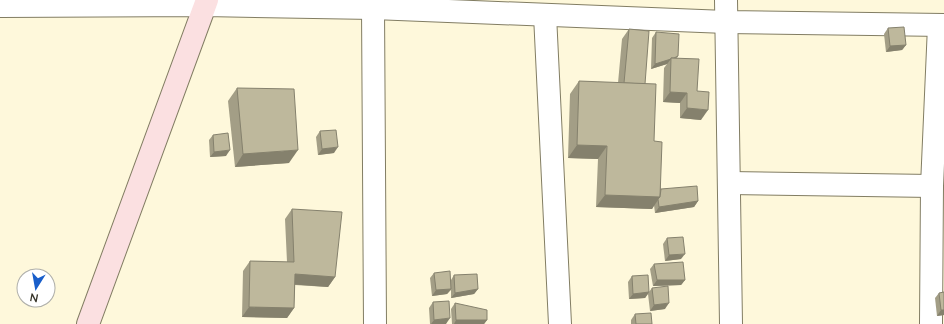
<svg xmlns="http://www.w3.org/2000/svg" width="944" height="324" font-family="Lato,sans-serif">
  <style>
    .lines { fill: none; stroke-linecap: round; stroke-linejoin: round }
    .street-casing { stroke: #827d63; stroke-width: 24 }
    .secondary-casing { stroke: #827d63; stroke-width: 24 }
    .street { stroke: #fff; stroke-width: 22 }
    .secondary { stroke: #fbe0e1; stroke-width: 22 }
    .wall { fill: #a39e86 }
    .shaded-wall { fill: #85816d }
    .building { fill: #beb89c; stroke: #85816d }
  </style>
  <rect width="100%" height="100%" fill="#fef8db"/>
  <g class="lines">
    <!-- street casing -->
    <g class="street-casing">
      <g id="street">
        <path d="M 726,0 L 731,324"/>
        <path d="M 0,6 L 205,5 L 373,8 L 726,22 L 944,25"/>
        <path d="M 373,8 L 375,324"/>
        <path d="M 545,15 L 560,324"/>
        <path d="M 729,183 L 932,186"/>
        <path d="M 931,324 L 932,186 L 939,26"/>
      </g>
    </g>
    <!-- secondary casing -->
    <g class="secondary-casing">
      <path id="secondary" d="M 88,324 L 207,0"/>
    </g>
    <!-- street -->
    <use href="#street" class="street"/>
    <!-- secondary -->
    <use href="#secondary" class="secondary"/>
  </g>
  <!-- wall -->
  <g class="wall">
    <path d="M 888,28 L 906,45 L 902,50 L 886,52 L 884,34 Z"/>
    <path d="M 629,29 L 645,84 L 661,189 L 698,201 L 694,207 L 655,213 L 654,205 L 652,209 L 596,207 L 598,159 L 568,158 L 570,94 L 579,81 L 618,83 L 622,39 Z"/>
    <path d="M 656,32 L 678,56 L 677,58 L 697,91 L 701,120 L 680,118 L 680,103 L 663,102 L 664,68 L 667,64 L 651,69 L 652,38 Z"/>
    <path d="M 237,88 L 289,163 L 235,167 L 228,101 Z"/>
    <path d="M 320,131 L 334,153 L 318,155 L 316,137 Z"/>
    <path d="M 213,135 L 226,156 L 210,157 L 209,140 Z"/>
    <path d="M 292,209 L 335,277 L 328,287 L 295,285 L 294,308 L 287,318 L 242,317 L 243,271 L 250,261 L 287,262 L 285,219 Z"/>
    <path d="M 667,238 L 681,259 L 665,261 L 663,244 Z"/>
    <path d="M 654,264 L 685,280 L 681,285 L 653,286 L 650,269 Z"/>
    <path d="M 434,273 L 451,280 L 454,275 L 478,289 L 474,294 L 451,298 L 451,290 L 447,294 L 432,296 L 430,278 Z"/>
    <path d="M 632,276 L 649,292 L 652,288 L 665,309 L 650,311 L 648,294 L 645,298 L 629,299 L 628,282 Z"/>
    <path d="M 939,293 L 944,315 L 937,316 L 935,298 Z"/>
    <path d="M 433,302 L 446,324 L 430,324 L 429,308 Z"/>
    <path d="M 455,303 L 487,320 L 484,324 L 452,324 L 451,309 Z"/>
    <path d="M 635,314 L 652,324 L 631,324 L 631,320 Z"/>
  </g>
  <!-- shaded-wall -->
  <g class="shaded-wall">
    <path d="M 906,45 L 902,50 L 886,52 L 890,46 Z"/>
    <path d="M 671,59 L 667,64 L 651,69 L 655,64 Z"/>
    <path d="M 670,92 L 687,93 L 680,103 L 663,102 Z"/>
    <path d="M 687,108 L 708,110 L 701,120 L 680,118 Z"/>
    <path d="M 577,145 L 607,146 L 598,159 L 568,158 Z"/>
    <path d="M 338,147 L 334,153 L 318,155 L 322,149 Z"/>
    <path d="M 230,150 L 226,156 L 210,157 L 214,152 Z"/>
    <path d="M 298,150 L 289,163 L 235,167 L 243,154 Z"/>
    <path d="M 605,195 L 660,197 L 652,209 L 596,207 Z"/>
    <path d="M 698,201 L 694,207 L 655,213 L 659,207 Z"/>
    <path d="M 685,254 L 681,259 L 665,261 L 669,255 Z"/>
    <path d="M 295,274 L 335,277 L 328,287 L 288,284 Z"/>
    <path d="M 657,280 L 685,280 L 681,285 L 653,286 Z"/>
    <path d="M 451,289 L 447,294 L 432,296 L 436,290 Z"/>
    <path d="M 478,289 L 474,294 L 451,298 L 455,293 Z"/>
    <path d="M 649,292 L 645,298 L 629,299 L 633,294 Z"/>
    <path d="M 669,303 L 665,309 L 650,311 L 654,305 Z"/>
    <path d="M 249,307 L 294,308 L 287,318 L 242,317 Z"/>
    <path d="M 941,310 L 944,310 L 944,315 L 937,316 Z"/>
    <path d="M 450,318 L 446,324 L 431,324 L 434,320 Z"/>
    <path d="M 456,320 L 487,320 L 484,324 L 454,324 Z"/>
  </g>
  <!-- building -->
  <g class="building">
    <path d="M 904,27 L 906,45 L 890,46 L 888,28 Z"/>
    <path d="M 629,29 L 649,31 L 645,84 L 624,83 Z"/>
    <path d="M 656,32 L 679,34 L 678,56 L 674,58 L 671,58 L 671,59 L 655,64 Z"/>
    <path d="M 671,58 L 699,59 L 697,91 L 709,92 L 708,110 L 687,108 L 687,93 L 670,92 Z"/>
    <path d="M 579,81 L 656,84 L 654,141 L 662,142 L 660,197 L 605,195 L 607,146 L 577,145 Z"/>
    <path d="M 237,88 L 294,89 L 298,150 L 243,154 Z"/>
    <path d="M 336,130 L 338,147 L 322,149 L 320,131 Z"/>
    <path d="M 228,133 L 230,150 L 214,152 L 213,135 Z"/>
    <path d="M 697,186 L 698,201 L 659,207 L 658,199 L 660,197 L 661,189 Z"/>
    <path d="M 292,209 L 342,212 L 335,277 L 295,274 L 294,308 L 249,307 L 250,261 L 294,262 Z"/>
    <path d="M 683,237 L 685,254 L 669,255 L 667,238 Z"/>
    <path d="M 683,262 L 685,280 L 657,280 L 654,264 Z"/>
    <path d="M 450,271 L 451,289 L 436,290 L 434,273 Z"/>
    <path d="M 477,274 L 478,289 L 455,293 L 454,275 Z"/>
    <path d="M 648,275 L 649,292 L 633,294 L 632,276 Z"/>
    <path d="M 668,286 L 669,303 L 654,305 L 652,288 Z"/>
    <path d="M 944,292 L 944,310 L 941,310 L 939,293 Z"/>
    <path d="M 449,301 L 450,318 L 434,320 L 433,302 Z"/>
    <path d="M 455,303 L 487,310 L 487,320 L 456,320 Z"/>
    <path d="M 651,313 L 652,324 L 636,324 L 635,314 Z"/>
  </g>
  <!-- north arrow -->
  <g transform="translate(36 288) rotate(191)"><circle r="19" fill="#ffffff" stroke="#afafaa"/>
  <path d="M0-3L7 15L0 10L-7 15Z" fill="#195eca"/>
  <text y="-6" font-size="11" font-weight="bold" text-anchor="middle" fill="#38362b">N</text>
  </g>
</svg>
